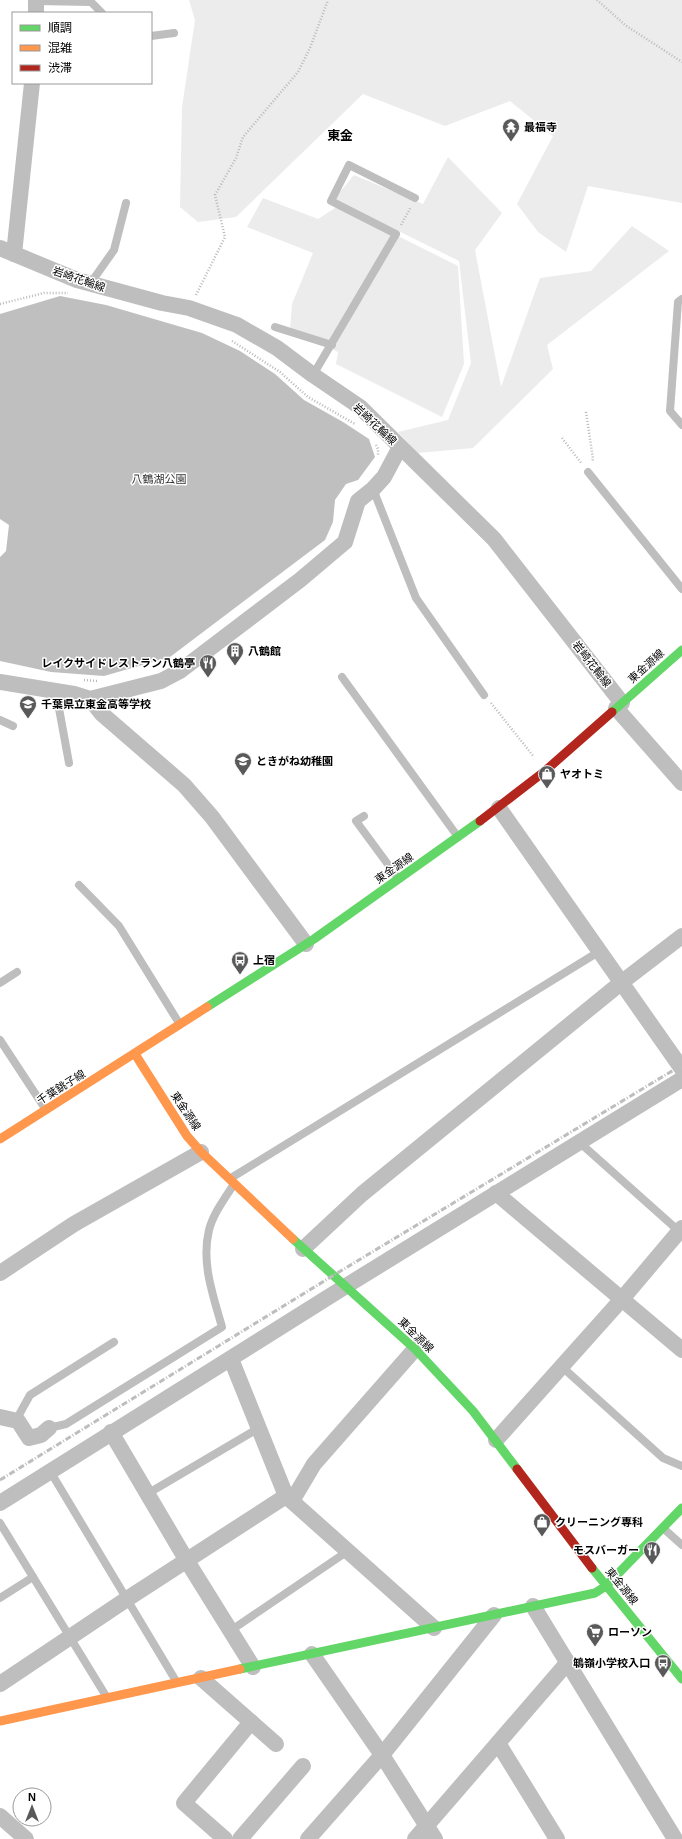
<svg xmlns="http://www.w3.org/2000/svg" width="682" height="1839" font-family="Arial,'Noto Sans JP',sans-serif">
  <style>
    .green { fill: #ececec }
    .water { fill: #bfbfbf }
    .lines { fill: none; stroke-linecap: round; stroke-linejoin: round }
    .path { stroke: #b9b9b9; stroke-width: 2.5; stroke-dasharray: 1 2; stroke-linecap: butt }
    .lane { stroke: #bebebe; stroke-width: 8 }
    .street { stroke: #bebebe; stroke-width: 16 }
    .fast { stroke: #63d668; stroke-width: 9 }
    .slow { stroke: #ff974d; stroke-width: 9 }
    .jam { stroke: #b3261e; stroke-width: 9 }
    .rail { stroke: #bebebe; stroke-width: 3; stroke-dasharray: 6 2 1 2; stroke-linecap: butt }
    .labels { text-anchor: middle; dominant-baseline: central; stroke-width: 3; stroke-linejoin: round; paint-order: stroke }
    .poi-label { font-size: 11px; font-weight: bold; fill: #000; stroke: #fff; text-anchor: start }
    .street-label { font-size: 11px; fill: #000; stroke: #fff }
    .park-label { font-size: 11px; fill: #333; stroke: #fff }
    .quarter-label { font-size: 13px; font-weight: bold; fill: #000; stroke: #fff }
  </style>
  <rect width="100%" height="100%" fill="#fff"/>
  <!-- green -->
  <g class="green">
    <path d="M 189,0 L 682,0 L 682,203 L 588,186 L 566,252 L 538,232 L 517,204 L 553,136 L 510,101 L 445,126 L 363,94 L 236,217 L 198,222 L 180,207 L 182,107 L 195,20 Z"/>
    <path d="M 448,157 L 502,213 L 475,250 L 501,387 L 540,278 L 591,271 L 632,226 L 669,251 L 547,345 L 553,369 L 473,448 L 418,453 L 398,432 L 448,420 L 471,363 L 459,261 L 334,199 L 354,175 L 423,204 Z"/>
    <path d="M 263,198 L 318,219 L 338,206 L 458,266 L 464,364 L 442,417 L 336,364 L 338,352 L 290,330 L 292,304 L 313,253 L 247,227 Z"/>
  </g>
  <!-- water -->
  <path class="water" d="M 60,296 L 106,305 L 202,333 L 240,351 L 275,374 L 304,400 L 343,422 L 369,439 L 375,457 L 358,480 L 346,484 L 335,500 L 333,522 L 325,540 L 170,657 L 104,676 L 51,672 L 0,661 L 0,557 L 6,551 L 9,525 L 0,519 L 0,314 Z"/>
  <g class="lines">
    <!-- path -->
    <g class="path">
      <path d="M 597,0 L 625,25 L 682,62"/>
      <path d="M 401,225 L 411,207"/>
      <path d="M 196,295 L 225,237 L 215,195 L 236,158 L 243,137 L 298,72 L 310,48 L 328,0"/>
      <path d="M 0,304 L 44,293 L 68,293"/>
      <path d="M 232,341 L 280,372 L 308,397 L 355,424"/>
      <path d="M 586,412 L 593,459 L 592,462"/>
      <path d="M 562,438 L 582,464"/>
      <path d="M 376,445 L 378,449 L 378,455"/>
      <path d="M 84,680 L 97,681"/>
      <path d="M 491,703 L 534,757"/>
    </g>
    <!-- lane -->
    <g class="lane">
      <path d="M 36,1 L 91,2 L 102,13"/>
      <path d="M 151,36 L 174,33"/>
      <path d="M 90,284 L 114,250 L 126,203"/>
      <path d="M 682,299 L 678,302 L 670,411 L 682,425"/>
      <path d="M 275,327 L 332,345"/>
      <path d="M 313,375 L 396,234 L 331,201 L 349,165 L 415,198"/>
      <path d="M 588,472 L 682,589"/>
      <path d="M 373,489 L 416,598 L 484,695"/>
      <path d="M 342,677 L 458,837"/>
      <path d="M 56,692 L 69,763"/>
      <path d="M 0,720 L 13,726"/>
      <path d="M 364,816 L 356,821 L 398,878"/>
      <path d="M 79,885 L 119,926 L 179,1023"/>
      <path d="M 0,983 L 17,972"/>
      <path d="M 0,1040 L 46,1110"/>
      <path d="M 579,1142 L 681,1233"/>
      <path d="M 231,1178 L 600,951"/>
      <path d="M 561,1366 L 663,1458 L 682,1466"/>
      <path d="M 18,1421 L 20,1413 L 30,1395 L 114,1342"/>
      <path d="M 49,1428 L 66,1424 L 222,1327 C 213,1295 201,1263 209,1230 C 213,1214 225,1198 234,1184"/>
      <path d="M 50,1471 L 176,1681"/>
      <path d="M 147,1494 L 259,1428"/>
      <path d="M 0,1523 L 106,1696"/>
      <path d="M 663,1528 L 682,1545"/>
      <path d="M 0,1598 L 33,1577"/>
      <path d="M 230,1631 L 348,1551"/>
    </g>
    <!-- street -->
    <g class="street">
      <path d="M 36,13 L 36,0"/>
      <path d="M 0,248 L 77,280 L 162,303 L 189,308 L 237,325 L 277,348 L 313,375 L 360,407 L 494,539 L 622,703"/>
      <path d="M 14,254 L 32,83"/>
      <path d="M 0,682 L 74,694 L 90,699 L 161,681 L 180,671 L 300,580 L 345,542 L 358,501 L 373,489 L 384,477 L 400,447"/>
      <path d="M 90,699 L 102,714 L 184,785 L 212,817 L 306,944"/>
      <path d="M 616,708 L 682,783"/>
      <path d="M 499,808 L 682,1069"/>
      <path d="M 496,1193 L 682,1350"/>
      <path d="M 303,1249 L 362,1194 L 622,982 L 682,936"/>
      <path d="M 0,1273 L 74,1224 L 201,1152"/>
      <path d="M 231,1359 L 286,1496 L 434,1628"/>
      <path d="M 0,1417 L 18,1421 L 29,1438 L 41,1435 L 49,1428"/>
      <path d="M 111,1432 L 187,1561 L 253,1667"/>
      <path d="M 496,1440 L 622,1299 L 682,1228"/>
      <path d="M 292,1501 L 314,1464 L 415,1349"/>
      <path d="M 0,1503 L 346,1286 L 682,1079"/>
      <path d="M 533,1606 L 675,1839"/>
      <path d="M 312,1654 L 382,1755 L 435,1839"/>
      <path d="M 201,1678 L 276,1744"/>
      <path d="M 0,1684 L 127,1599 L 286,1496"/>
      <path d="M 498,1743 L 557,1839"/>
      <path d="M 0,1816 L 26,1839"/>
      <path d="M 225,1839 L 184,1803 L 251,1722"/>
      <path d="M 240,1839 L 303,1766"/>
      <path d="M 308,1839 L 382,1755 L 494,1615"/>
      <path d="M 415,1839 L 568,1662"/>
    </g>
    <!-- fast -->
    <g class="fast">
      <path d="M 612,712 L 682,650"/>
      <path d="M 207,1007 L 314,939 L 480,821"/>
      <path d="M 293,1239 L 415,1349 L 473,1411 L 517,1469"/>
      <path d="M 592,1568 L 682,1679"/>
      <path d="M 240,1669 L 595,1593 L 606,1586 L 682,1508"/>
    </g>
    <!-- slow -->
    <g class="slow">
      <path d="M 135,1054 L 187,1136 L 201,1152 L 293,1239"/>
      <path d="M 0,1139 L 207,1007"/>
      <path d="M 0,1721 L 240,1669"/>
    </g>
    <!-- jam -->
    <g class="jam">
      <path d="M 480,821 L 545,771 L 612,712"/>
      <path d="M 517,1469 L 592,1568"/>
    </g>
    <!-- rail -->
    <path class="rail" d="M 0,1480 L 334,1275 L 682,1065"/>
  </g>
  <!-- icons -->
  <defs>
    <g id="temple-pin" transform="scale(0.9)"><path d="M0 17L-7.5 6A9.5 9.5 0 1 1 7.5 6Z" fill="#595959" stroke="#fff"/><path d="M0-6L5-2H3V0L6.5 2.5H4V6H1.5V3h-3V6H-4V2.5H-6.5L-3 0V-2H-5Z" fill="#fff"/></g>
    <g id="building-pin" transform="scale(0.9)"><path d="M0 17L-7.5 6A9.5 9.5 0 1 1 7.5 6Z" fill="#595959" stroke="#fff"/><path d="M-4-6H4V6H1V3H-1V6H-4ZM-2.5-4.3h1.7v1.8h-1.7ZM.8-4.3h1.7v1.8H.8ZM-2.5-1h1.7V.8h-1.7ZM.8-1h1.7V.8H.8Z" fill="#fff"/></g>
    <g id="restaurant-pin" transform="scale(0.9)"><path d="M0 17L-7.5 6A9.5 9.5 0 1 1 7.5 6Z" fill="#595959" stroke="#fff"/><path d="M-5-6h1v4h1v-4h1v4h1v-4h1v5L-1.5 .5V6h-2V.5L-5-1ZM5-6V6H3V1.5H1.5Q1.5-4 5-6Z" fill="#fff"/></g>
    <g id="school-pin" transform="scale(0.9)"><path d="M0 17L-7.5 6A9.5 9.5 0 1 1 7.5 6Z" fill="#595959" stroke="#fff"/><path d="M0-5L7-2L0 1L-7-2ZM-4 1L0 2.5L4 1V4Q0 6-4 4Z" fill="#fff"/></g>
    <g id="shop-pin" transform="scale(0.9)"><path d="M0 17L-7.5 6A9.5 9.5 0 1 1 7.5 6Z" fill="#595959" stroke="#fff"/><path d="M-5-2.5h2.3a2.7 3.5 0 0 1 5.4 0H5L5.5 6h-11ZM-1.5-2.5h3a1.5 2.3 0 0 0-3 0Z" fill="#fff"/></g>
    <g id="bus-pin" transform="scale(0.9)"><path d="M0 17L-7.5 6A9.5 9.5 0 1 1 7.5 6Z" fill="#595959" stroke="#fff"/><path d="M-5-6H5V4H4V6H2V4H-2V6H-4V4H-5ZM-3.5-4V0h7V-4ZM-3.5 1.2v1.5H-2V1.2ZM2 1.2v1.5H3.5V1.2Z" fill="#fff"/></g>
    <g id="supermarket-pin" transform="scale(0.9)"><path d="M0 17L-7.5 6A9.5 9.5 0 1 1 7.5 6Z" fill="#595959" stroke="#fff"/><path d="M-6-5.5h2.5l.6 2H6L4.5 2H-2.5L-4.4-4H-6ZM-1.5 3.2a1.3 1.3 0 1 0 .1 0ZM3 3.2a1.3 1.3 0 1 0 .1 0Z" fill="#fff"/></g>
  </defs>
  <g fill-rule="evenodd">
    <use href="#temple-pin" x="511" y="127"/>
    <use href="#building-pin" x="235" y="651"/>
    <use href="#restaurant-pin" x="208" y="663"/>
    <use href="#school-pin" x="28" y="704"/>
    <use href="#school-pin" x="243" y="761"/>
    <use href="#shop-pin" x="547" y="774"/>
    <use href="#bus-pin" x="240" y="960"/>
    <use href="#shop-pin" x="542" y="1522"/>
    <use href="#restaurant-pin" x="652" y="1550"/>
    <use href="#supermarket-pin" x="595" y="1632"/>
    <use href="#bus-pin" x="663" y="1663"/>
  </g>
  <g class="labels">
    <!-- poi labels -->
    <g class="poi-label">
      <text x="524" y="127">最福寺</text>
      <text x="248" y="651">八鶴館</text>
      <text x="195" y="663" text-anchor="end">レイクサイドレストラン八鶴亭</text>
      <text x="41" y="704">千葉県立東金高等学校</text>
      <text x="256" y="761">ときがね幼稚園</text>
      <text x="560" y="774">ヤオトミ</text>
      <text x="253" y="960">上宿</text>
      <text x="555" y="1522">クリーニング専科</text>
      <text x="639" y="1550" text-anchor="end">モスバーガー</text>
      <text x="608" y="1632">ローソン</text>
      <text x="650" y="1663" text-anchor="end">鵇嶺小学校入口</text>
    </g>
    <!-- street labels -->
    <g class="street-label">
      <text transform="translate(79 279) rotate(19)">岩崎花輪線</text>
      <text transform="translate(375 424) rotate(43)">岩崎花輪線</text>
      <text transform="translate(592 664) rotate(52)">岩崎花輪線</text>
      <text transform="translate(646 666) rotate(-42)">東金源線</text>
      <text transform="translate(394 868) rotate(-35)">東金源線</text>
      <text transform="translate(61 1087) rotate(-32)">千葉銚子線</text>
      <text transform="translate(186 1111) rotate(56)">東金源線</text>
      <text transform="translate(416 1335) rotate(44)">東金源線</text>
      <text transform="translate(622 1586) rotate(51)">東金源線</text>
    </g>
    <!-- park labels -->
    <g class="park-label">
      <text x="159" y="479">八鶴湖公園</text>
    </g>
    <!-- quarter labels -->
    <g class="quarter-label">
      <text x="340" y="135">東金</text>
    </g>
  </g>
  <!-- legend -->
  <rect x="12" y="12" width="140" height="72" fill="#ffffff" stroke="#999999"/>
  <rect x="20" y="25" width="20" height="6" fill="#63d668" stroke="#999999"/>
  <text x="48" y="32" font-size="12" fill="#000000">順調</text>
  <rect x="20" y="45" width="20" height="6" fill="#ff974d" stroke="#999999"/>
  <text x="48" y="52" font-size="12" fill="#000000">混雑</text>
  <rect x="20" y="65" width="20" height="6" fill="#b3261e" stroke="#999999"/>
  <text x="48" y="72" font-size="12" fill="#000000">渋滞</text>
  <!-- north arrow -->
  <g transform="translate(32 1807)"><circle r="19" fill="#ffffff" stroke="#999999"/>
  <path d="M0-3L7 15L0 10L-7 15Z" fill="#595959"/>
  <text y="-6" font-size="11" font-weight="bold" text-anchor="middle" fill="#000000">N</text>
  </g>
</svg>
